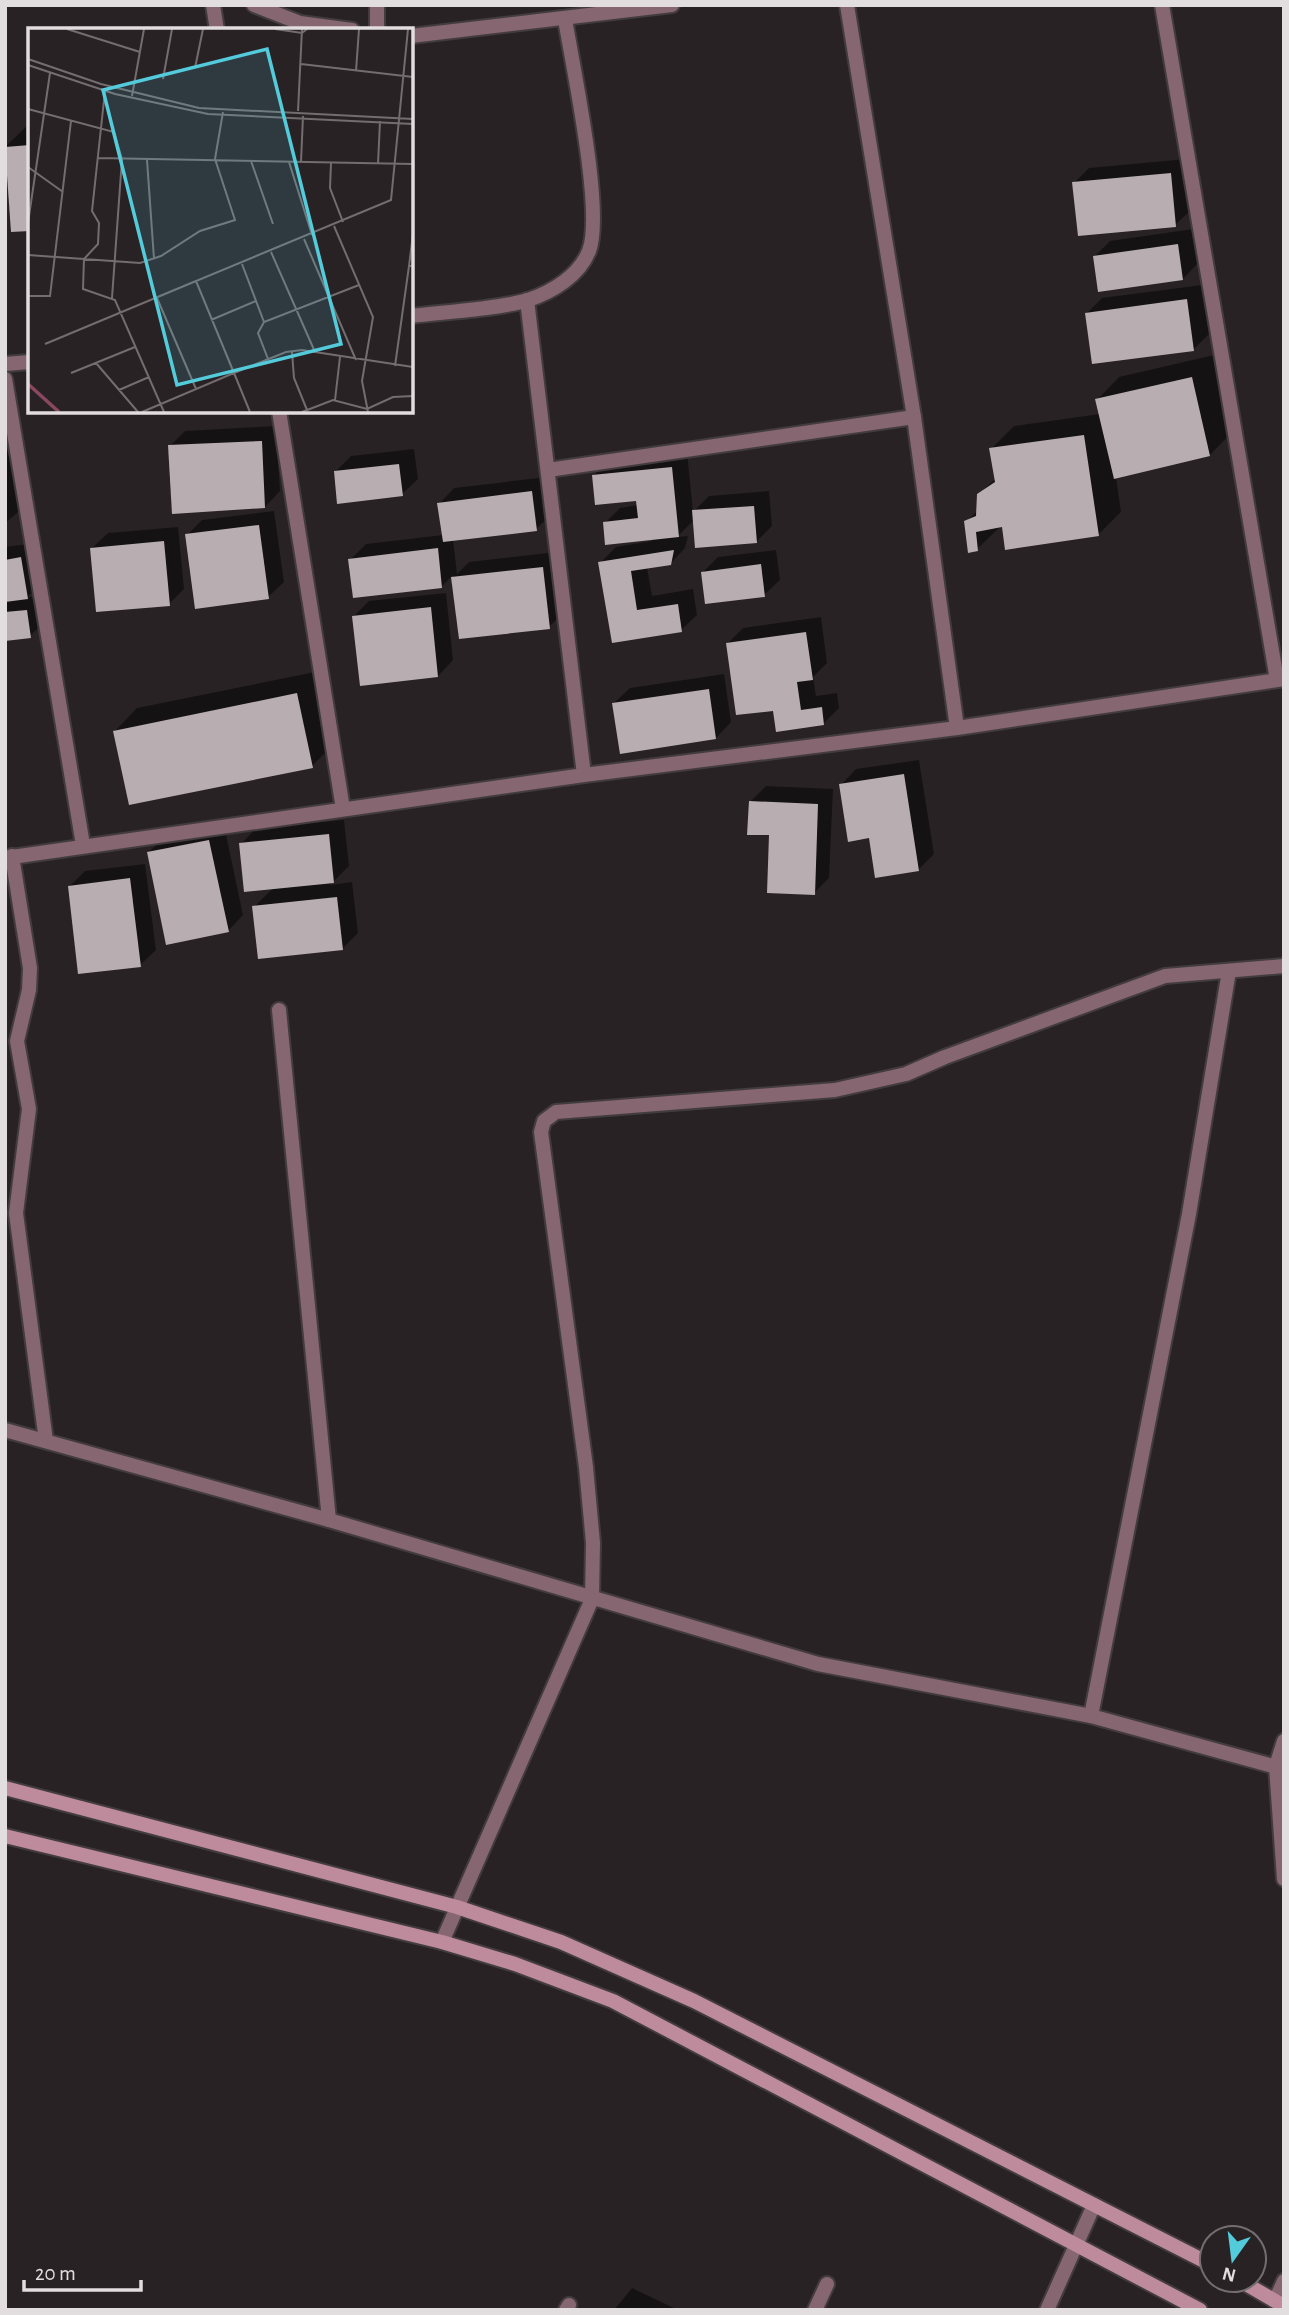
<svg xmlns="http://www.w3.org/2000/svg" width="1289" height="2315" font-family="'Alegreya Sans',sans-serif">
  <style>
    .shadow { fill: #0007 }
    .building { fill: #b8aeb1 }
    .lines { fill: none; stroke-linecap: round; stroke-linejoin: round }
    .street-casing { stroke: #433c3e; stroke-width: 18 }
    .secondary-casing { stroke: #433c3e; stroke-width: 18 }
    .street { stroke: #866670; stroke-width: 14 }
    .secondary { stroke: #be8b9c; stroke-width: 14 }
    .inset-river { fill: none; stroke: #8a4760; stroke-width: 3.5 }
    .inset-road { fill: none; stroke: #736d6f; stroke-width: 2 }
    .view { fill: #53cbdb; fill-opacity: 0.15; stroke: #53cbdb; stroke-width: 3.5 }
    .inset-edge { fill: none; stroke: #e2dddf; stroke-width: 3.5 }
  </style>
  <rect width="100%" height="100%" fill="#292224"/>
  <!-- shadow -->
  <g class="shadow">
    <path d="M 212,26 L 212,30 L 152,30 Z"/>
    <path d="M 28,125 L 30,125 L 30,229 L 5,147 Z"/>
    <path d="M 1186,159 L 1191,210 L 1175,225 L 1074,183 L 1089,168 Z"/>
    <path d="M 1193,229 L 1198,263 L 1183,279 L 1095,256 L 1110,241 Z"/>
    <path d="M 1202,285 L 1209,334 L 1193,350 L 1087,313 L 1102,298 Z"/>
    <path d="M 1214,355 L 1232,432 L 1210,455 L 1116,477 L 1121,512 L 1098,535 L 1003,524 L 977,549 L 966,522 L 978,510 L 978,495 L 996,478 L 991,449 L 1014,426 L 1100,414 L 1097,400 L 1119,377 Z"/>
    <path d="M 276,426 L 280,491 L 265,507 L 170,446 L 185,431 Z"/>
    <path d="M 5,442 L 23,508 L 5,523 Z"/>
    <path d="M 414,449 L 418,479 L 402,494 L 336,471 L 351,456 Z"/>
    <path d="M 687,452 L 693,512 L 709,496 L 769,491 L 772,526 L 756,542 L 694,520 L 677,537 L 688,536 L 685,548 L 670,564 L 647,567 L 652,596 L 693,589 L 697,615 L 681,630 L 613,641 L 600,563 L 616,547 L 652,541 L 652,538 L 605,523 L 620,508 L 638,505 L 637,499 L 594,475 L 609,460 Z"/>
    <path d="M 547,477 L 552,514 L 536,529 L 453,539 L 457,574 L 469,562 L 557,552 L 564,612 L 549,627 L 460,637 L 453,575 L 442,586 L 350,560 L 366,544 L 443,535 L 439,504 L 454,488 Z"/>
    <path d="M 274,511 L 284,582 L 268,597 L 187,535 L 202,520 Z"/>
    <path d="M 178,527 L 184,589 L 169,604 L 92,548 L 108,533 Z"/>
    <path d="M 36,543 L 42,582 L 28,597 L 42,595 L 45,621 L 30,636 L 5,639 L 5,547 Z"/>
    <path d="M 776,550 L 780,580 L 764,595 L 703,572 L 718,557 Z"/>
    <path d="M 446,593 L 453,660 L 438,676 L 354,616 L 369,601 Z"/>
    <path d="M 821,617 L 827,663 L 813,677 L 816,696 L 837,693 L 839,708 L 823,724 L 775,709 L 728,643 L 743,628 Z"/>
    <path d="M 320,671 L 335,743 L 312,766 L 115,731 L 137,708 Z"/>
    <path d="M 724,674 L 731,722 L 716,738 L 614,703 L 630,688 Z"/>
    <path d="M 919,760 L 934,854 L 918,870 L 870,836 L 841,785 L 856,769 Z"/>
    <path d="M 766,786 L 833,789 L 829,878 L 814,893 L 750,802 Z"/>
    <path d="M 344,820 L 349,866 L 330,885 L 352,882 L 358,933 L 343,948 L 254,907 L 273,888 L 241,844 L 256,828 Z"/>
    <path d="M 224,825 L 243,915 L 228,931 L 148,853 L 164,837 Z"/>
    <path d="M 145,864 L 156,950 L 140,965 L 69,887 L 85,871 Z"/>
    <path d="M 632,2288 L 678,2310 L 614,2310 Z"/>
  </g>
  <!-- building -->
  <g class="building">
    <path d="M 30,145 L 30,231 L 11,232 L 5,147 Z"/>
    <path d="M 1171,173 L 1176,227 L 1078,236 L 1072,182 Z"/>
    <path d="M 1178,244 L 1183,280 L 1098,292 L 1093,256 Z"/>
    <path d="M 1187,299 L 1194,351 L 1092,364 L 1085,313 Z"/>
    <path d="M 1192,377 L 1210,456 L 1114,479 L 1095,399 Z"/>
    <path d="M 1084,435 L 1099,536 L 1005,550 L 1002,527 L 976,532 L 978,551 L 968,553 L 964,521 L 976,516 L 977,494 L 995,482 L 989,448 Z"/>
    <path d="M 262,441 L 265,508 L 172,514 L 168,445 Z"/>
    <path d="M 399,464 L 403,496 L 337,504 L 334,471 Z"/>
    <path d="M 672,467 L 679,537 L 605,545 L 603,522 L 638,518 L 636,501 L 595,505 L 592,475 Z"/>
    <path d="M 532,491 L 537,531 L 443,542 L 437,503 Z"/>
    <path d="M 754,506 L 757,543 L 695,548 L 692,510 Z"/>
    <path d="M 259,525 L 269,599 L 195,609 L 185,534 Z"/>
    <path d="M 164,541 L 170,606 L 96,612 L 90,548 Z"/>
    <path d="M 438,548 L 442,588 L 353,598 L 348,559 Z"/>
    <path d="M 674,550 L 671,565 L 631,571 L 637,610 L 678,604 L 682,632 L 612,643 L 598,562 Z"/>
    <path d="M 21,557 L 28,599 L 5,602 L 5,560 Z"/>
    <path d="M 761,564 L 765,597 L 705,604 L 701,572 Z"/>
    <path d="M 543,567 L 550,629 L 459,639 L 451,577 Z"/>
    <path d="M 431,607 L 438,677 L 360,686 L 352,616 Z"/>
    <path d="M 27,610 L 31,638 L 5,641 L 5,612 Z"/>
    <path d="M 806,632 L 813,680 L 797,682 L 801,710 L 822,707 L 824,725 L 776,732 L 773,711 L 736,715 L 726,643 Z"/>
    <path d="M 709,689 L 716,739 L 620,754 L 612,703 Z"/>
    <path d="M 297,693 L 313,768 L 129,805 L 113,731 Z"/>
    <path d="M 904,774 L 919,871 L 875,878 L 869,838 L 848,842 L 839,784 Z"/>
    <path d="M 749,801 L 818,804 L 815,895 L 767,893 L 769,835 L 747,835 Z"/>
    <path d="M 329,834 L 334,883 L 244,892 L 239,843 Z"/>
    <path d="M 209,840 L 229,932 L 166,945 L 147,852 Z"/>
    <path d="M 130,878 L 141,967 L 78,974 L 68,886 Z"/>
    <path d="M 337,897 L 343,950 L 258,959 L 252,906 Z"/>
  </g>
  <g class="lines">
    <!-- street casing -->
    <g class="street-casing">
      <g id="street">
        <path d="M 213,5 L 217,30"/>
        <path d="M 254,5 L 300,23 L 352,30"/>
        <path d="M 1162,5 L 1277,680"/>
        <path d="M 377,30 L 377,5"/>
        <path d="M 411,36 L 672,5"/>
        <path d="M 527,300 L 584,775"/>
        <path d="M 411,316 C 443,312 499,309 528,300 C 552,292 579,276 589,251 C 604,212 573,68 565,19"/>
        <path d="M 5,364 L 30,362"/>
        <path d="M 5,379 L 83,845"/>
        <path d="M 279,411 L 343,809"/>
        <path d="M 548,470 L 914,417"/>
        <path d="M 957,728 L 1284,679"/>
        <path d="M 12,856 L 30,968 L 29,990 L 17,1041 L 29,1109 L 16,1213 L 46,1441"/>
        <path d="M 5,858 L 584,775 L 957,728 L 914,417 L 847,5"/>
        <path d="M 279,1010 L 329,1520"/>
        <path d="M 5,1430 L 329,1520 L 818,1664 L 1091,1716 L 1284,1769"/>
        <path d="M 1091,1716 L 1189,1214 L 1229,971"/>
        <path d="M 1284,1741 L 1276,1766 L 1284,1879"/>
        <path d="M 442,1942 L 592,1599 L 593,1543 L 586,1467 L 541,1132 L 544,1121 L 556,1112 L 835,1090 L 906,1074 L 945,1057 L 1165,976 L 1284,966"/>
        <path d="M 1275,2301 L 1284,2281"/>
        <path d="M 566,2310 L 569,2305"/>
        <path d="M 815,2310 L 827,2284"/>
        <path d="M 1047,2310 L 1094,2205"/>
      </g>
    </g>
    <!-- secondary casing -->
    <g class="secondary-casing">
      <g id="secondary">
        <path d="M 5,1788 L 457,1907 L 561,1942 L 694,2001 L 1212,2265"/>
        <path d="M 5,1836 L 442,1942 L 515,1964 L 613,2001 L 1200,2310"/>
        <path d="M 1239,2280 L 1284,2306"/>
      </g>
    </g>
    <!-- street -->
    <use href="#street" class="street"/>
    <!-- secondary -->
    <use href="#secondary" class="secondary"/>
  </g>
  <!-- overview -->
  <g transform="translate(28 28)">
    <rect width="385" height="385" fill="#292224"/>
    <path class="inset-river" d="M 0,356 L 31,384"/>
    <path class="inset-road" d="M 39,1 L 112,24M 247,1 L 274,5 L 279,1M 0,31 L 73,56 L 171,80 L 385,91M 273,36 L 385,49M 0,37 L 87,66 L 180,86 L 385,96M 167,40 L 175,1M 328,43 L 331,1M 135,51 L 144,1M 77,63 L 64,183 L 71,195 L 70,216 L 56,231 L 55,261 L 87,272 L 136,384M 104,68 L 116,1M 0,81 L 86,104 L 94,131 L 84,270M 270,83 L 274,1M 70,130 L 385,136M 119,132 L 126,231M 223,133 L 245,196M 261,134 L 284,207M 273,134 L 275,88M 303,135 L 302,160 L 315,194M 350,136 L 352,93M 0,139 L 35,164M 0,195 L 22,45M 306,198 L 345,289 L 334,353 L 340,384M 276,211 L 328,332M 243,224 L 287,324M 0,227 L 112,235 L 133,228 L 172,203 L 207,192 L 187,131 L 195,84M 214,236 L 236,294M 381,238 L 385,206M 0,268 L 22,268 L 43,93M 129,270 L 168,361M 183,292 L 228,273M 17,316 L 168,253M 264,324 L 266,350 L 279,382M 240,331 L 230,305 L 236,294 L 331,257M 68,335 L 110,384M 367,338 L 381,238 L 385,238M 43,345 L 107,319M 91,362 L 121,349M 307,372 L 312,329M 114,384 L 206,345 L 168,253 L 363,172 L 380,1M 222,384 L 206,345 L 258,324 L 274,322 L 385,339M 274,384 L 305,372 L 339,381 L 365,369 L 385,368"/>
    <path class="view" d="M 239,21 L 313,316 L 149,357 L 75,62 Z"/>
    <rect width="385" height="385" class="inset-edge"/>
  </g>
  <!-- border -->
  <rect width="1289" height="2315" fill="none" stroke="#e2dddf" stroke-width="14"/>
  <!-- north arrow -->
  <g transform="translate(1233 2259) rotate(194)"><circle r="33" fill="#292224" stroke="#736d6f" stroke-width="2"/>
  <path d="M0-5L12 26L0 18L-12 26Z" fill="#53cbdb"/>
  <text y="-10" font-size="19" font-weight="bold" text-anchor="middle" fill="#e2dddf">N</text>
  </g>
  <!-- scale -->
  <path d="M24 2280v10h117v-10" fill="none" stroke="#e2dddf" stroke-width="3.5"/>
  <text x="35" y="2280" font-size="21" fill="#e2dddf" stroke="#292224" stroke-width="5" paint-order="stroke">20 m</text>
</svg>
